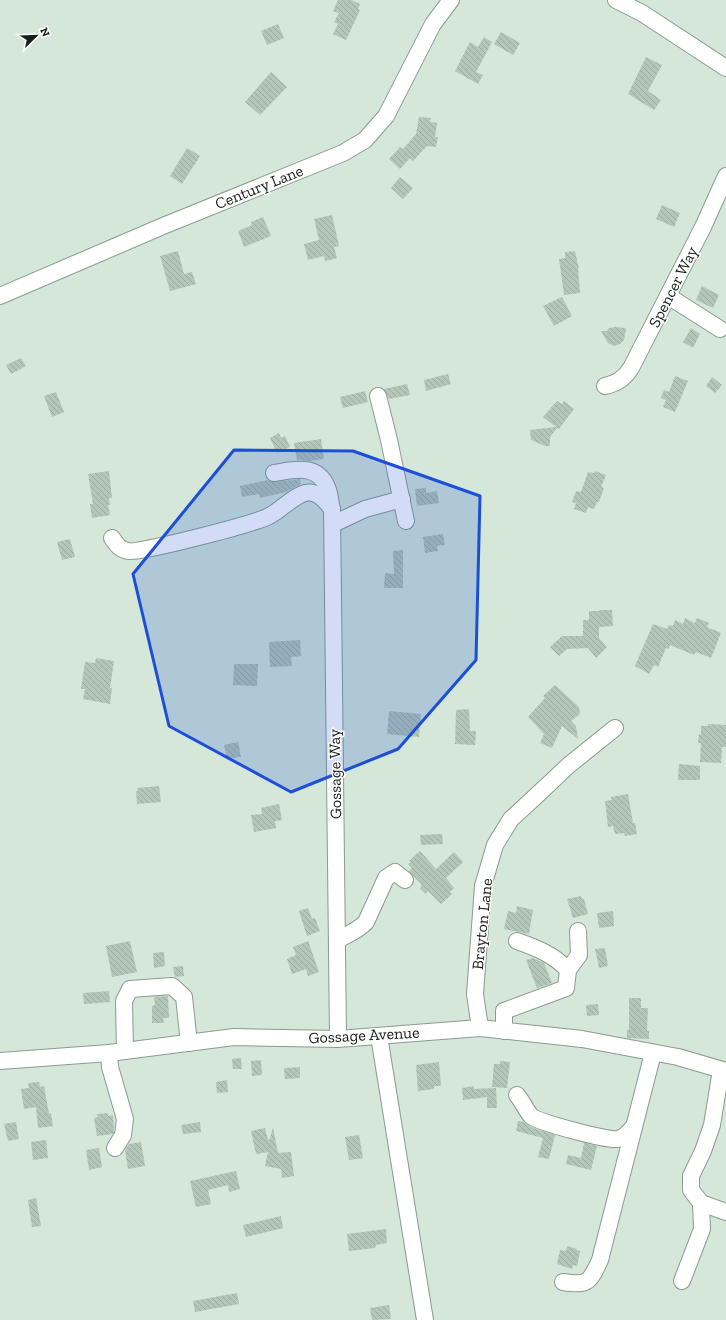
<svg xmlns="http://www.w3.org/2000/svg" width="726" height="1320" font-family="'Zilla Slab',serif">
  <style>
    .building { fill: url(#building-back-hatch) }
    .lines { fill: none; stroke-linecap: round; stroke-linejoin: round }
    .minor-casing { stroke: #8a9b8f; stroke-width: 18 }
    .minor { stroke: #fff; stroke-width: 16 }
    .marked { fill: #1d4ed8; fill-opacity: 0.2; stroke: #1d4ed8; stroke-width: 3; stroke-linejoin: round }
    .labels { text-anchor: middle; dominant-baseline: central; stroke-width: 3; stroke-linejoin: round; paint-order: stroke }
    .street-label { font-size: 16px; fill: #171e19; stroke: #fff }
  </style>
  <defs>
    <pattern id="building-back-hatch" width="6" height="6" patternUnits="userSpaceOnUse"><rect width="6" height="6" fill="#b3c6b8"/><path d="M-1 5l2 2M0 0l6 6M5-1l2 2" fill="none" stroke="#99aa9e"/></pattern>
  </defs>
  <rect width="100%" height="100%" fill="#d4e7d9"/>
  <!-- building -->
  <g class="building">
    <path d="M 338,0 L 351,0 L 360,4 L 358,9 L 360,10 L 346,40 L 333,34 L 338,24 L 334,22 L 339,13 L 333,11 Z"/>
    <path d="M 278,24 L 284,38 L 267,45 L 261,31 Z"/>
    <path d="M 501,32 L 520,43 L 513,55 L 494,44 Z"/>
    <path d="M 484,37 L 492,42 L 476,72 L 483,75 L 478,84 L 455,71 L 470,42 L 478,47 Z"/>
    <path d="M 646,57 L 662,65 L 648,91 L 661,100 L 654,110 L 628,94 Z"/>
    <path d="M 271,72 L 287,87 L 260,115 L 245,102 Z"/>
    <path d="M 419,117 L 431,118 L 430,122 L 437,123 L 435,137 L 438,137 L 436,147 L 427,146 L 413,161 L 410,158 L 400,169 L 389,159 L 400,147 L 403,149 L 416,134 Z"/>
    <path d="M 187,148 L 200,156 L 182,184 L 170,176 Z"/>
    <path d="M 400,177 L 413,188 L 403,199 L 391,188 Z"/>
    <path d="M 662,205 L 680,213 L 674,227 L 656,219 Z"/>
    <path d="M 332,215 L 339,246 L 334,247 L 337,258 L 325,261 L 324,256 L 308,260 L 304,244 L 319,240 L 314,219 Z"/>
    <path d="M 263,217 L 271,236 L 244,247 L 238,231 L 252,225 L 251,222 Z"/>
    <path d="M 178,251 L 184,274 L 192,272 L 196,284 L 170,291 L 160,256 Z"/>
    <path d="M 575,251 L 579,269 L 578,269 L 580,293 L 564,295 L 559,259 L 565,258 L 565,252 Z"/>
    <path d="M 702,286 L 719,295 L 713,308 L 696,300 Z"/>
    <path d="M 562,297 L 572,316 L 554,326 L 543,306 Z"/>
    <path d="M 615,327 L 626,328 L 624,340 L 620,344 L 614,346 L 608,343 L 601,331 L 607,331 L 609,328 Z"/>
    <path d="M 691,328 L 700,334 L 693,348 L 683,342 Z"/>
    <path d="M 21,358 L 26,366 L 11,374 L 6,365 Z"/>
    <path d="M 448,374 L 451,384 L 426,391 L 424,380 Z"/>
    <path d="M 675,376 L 688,381 L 675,412 L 663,407 L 666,400 L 661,398 L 664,390 L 669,392 Z"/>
    <path d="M 712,377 L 722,385 L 715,393 L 706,386 Z"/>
    <path d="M 407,384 L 410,395 L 389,399 L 384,389 Z"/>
    <path d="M 365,391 L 368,402 L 343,408 L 340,397 Z"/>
    <path d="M 56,392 L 64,412 L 52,417 L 44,396 Z"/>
    <path d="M 557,401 L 562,404 L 564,401 L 574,409 L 559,429 L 557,428 L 550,437 L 550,446 L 545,446 L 531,440 L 530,430 L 556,427 L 543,417 Z"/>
    <path d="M 279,433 L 281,438 L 285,436 L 290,447 L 277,453 L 270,438 Z"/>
    <path d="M 321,439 L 324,459 L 310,461 L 297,460 L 294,443 Z"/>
    <path d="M 109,471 L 112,498 L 109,498 L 110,505 L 108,505 L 110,515 L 92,518 L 90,504 L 93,504 L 88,474 Z"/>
    <path d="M 595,471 L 606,475 L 601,487 L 604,488 L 599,502 L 597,502 L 594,509 L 588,507 L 586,513 L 574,509 L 576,503 L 572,502 L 576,491 L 581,492 L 588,472 L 594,473 Z"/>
    <path d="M 300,479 L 301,484 L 286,492 L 260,498 L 259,494 L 242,497 L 240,486 L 268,480 L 275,482 Z"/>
    <path d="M 426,488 L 426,493 L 437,491 L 439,503 L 417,506 L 415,489 Z"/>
    <path d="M 443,534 L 445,545 L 437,546 L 438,551 L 425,553 L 423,537 Z"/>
    <path d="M 70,539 L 75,557 L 62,560 L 57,542 Z"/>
    <path d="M 403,550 L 403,588 L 384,588 L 385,573 L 394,574 L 393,551 Z"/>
    <path d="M 600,610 L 612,610 L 613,626 L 599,627 L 599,638 L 607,647 L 596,658 L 588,648 L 567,649 L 559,656 L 550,647 L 562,636 L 583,636 L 583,620 L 589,620 L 589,611 L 599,611 Z"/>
    <path d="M 685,618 L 695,623 L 697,618 L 709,623 L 707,627 L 721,633 L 711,658 L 696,652 L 694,655 L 670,645 L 669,649 L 666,648 L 658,667 L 654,665 L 649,674 L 635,666 L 653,624 L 667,629 L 669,625 L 673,626 L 675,620 L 683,624 Z"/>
    <path d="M 300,640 L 301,656 L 291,657 L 292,666 L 270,667 L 269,642 Z"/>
    <path d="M 96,658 L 114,661 L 110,688 L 112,688 L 110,704 L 83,699 L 85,689 L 81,689 L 85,662 L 95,663 Z"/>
    <path d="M 234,664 L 258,664 L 257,686 L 233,685 Z"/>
    <path d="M 555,685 L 579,707 L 580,714 L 571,721 L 576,726 L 578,739 L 562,726 L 552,748 L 540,743 L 544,734 L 528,717 L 545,698 L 543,696 Z"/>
    <path d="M 469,709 L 470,731 L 476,731 L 475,745 L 455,744 L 456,710 Z"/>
    <path d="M 389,711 L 421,714 L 419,737 L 387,734 Z"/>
    <path d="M 708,724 L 726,725 L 726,747 L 722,747 L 721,763 L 700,762 L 701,743 L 698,743 L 699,734 L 701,735 L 701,726 L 708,726 Z"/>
    <path d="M 238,742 L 241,757 L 227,759 L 224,745 Z"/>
    <path d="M 679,764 L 700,766 L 700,780 L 678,780 Z"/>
    <path d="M 159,786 L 161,802 L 137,804 L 136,791 L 138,791 L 137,788 Z"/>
    <path d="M 628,794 L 633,823 L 635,823 L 637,834 L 625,836 L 624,833 L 615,834 L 613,826 L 608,827 L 605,801 L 612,800 L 611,797 Z"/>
    <path d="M 279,804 L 282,820 L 275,821 L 276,828 L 254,832 L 251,815 L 262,814 L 261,808 Z"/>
    <path d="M 442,834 L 443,844 L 421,845 L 420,835 Z"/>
    <path d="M 420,851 L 436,869 L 454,852 L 463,862 L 446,878 L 454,888 L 450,892 L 452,894 L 441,904 L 428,891 L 426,894 L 420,888 L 422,885 L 409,871 L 412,868 L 408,864 L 411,862 L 409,861 Z"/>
    <path d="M 581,896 L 582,899 L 584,899 L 588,914 L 573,918 L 567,899 Z"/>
    <path d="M 517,906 L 533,910 L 529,934 L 504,929 L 508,911 L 516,913 Z"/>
    <path d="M 308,908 L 312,919 L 315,918 L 320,931 L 307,936 L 299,911 Z"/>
    <path d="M 613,911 L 614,926 L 599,928 L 597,913 Z"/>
    <path d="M 130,941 L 137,972 L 112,977 L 106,946 Z"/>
    <path d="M 308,941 L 319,972 L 308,976 L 306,969 L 292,974 L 287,959 L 296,955 L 293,947 Z"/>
    <path d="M 605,948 L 608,966 L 599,968 L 595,949 Z"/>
    <path d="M 164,952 L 165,966 L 154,968 L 153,953 Z"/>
    <path d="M 533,958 L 544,963 L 552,983 L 537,988 L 526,960 Z"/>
    <path d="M 183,966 L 184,976 L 175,977 L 173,967 Z"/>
    <path d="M 109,991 L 110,1002 L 84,1004 L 83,993 Z"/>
    <path d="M 168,996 L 169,1018 L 163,1018 L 164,1023 L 152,1023 L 152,1006 L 155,1005 L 154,997 Z"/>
    <path d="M 629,998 L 641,998 L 641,1008 L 648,1008 L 647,1031 L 649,1031 L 649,1039 L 627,1038 L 627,1030 L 629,1030 Z"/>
    <path d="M 598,1004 L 599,1015 L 587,1016 L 586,1005 Z"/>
    <path d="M 241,1058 L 242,1069 L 233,1069 L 232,1059 Z"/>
    <path d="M 261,1060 L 262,1075 L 252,1076 L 251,1061 Z"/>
    <path d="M 500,1061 L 510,1062 L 507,1088 L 492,1087 L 494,1064 L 500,1064 Z"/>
    <path d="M 439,1062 L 441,1086 L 434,1086 L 434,1089 L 418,1091 L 416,1065 Z"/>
    <path d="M 300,1067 L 300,1078 L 285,1079 L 284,1068 Z"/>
    <path d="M 227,1080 L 228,1092 L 217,1093 L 216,1082 Z"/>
    <path d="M 39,1082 L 40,1087 L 44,1086 L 49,1114 L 51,1113 L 53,1126 L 38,1128 L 36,1107 L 24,1109 L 21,1089 L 29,1088 L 28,1083 Z"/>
    <path d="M 474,1086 L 474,1089 L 496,1088 L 497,1108 L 487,1108 L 487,1097 L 463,1100 L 462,1088 Z"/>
    <path d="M 108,1113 L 108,1116 L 113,1115 L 114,1132 L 113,1134 L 97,1136 L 94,1118 L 98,1117 L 97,1114 Z"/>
    <path d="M 518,1121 L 524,1122 L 533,1128 L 555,1135 L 549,1159 L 538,1157 L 543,1138 L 516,1131 Z"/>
    <path d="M 16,1122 L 19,1139 L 8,1141 L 4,1124 Z"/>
    <path d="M 200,1122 L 201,1132 L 183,1134 L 181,1125 Z"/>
    <path d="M 273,1127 L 278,1153 L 291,1152 L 294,1176 L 282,1178 L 281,1169 L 265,1166 L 268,1152 L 256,1154 L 251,1131 L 265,1128 L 268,1140 L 270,1139 Z"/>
    <path d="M 359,1135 L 363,1158 L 349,1160 L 345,1137 Z"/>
    <path d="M 46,1140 L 48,1158 L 33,1160 L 31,1142 Z"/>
    <path d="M 141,1142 L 145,1166 L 128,1169 L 125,1150 L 129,1144 Z"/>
    <path d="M 584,1143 L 597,1146 L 591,1170 L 566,1164 L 568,1155 L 581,1158 Z"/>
    <path d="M 99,1148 L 102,1167 L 89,1170 L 86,1150 Z"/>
    <path d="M 236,1171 L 240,1189 L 229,1192 L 228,1185 L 208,1190 L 211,1204 L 196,1207 L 190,1181 Z"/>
    <path d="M 36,1198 L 41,1226 L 32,1227 L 28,1200 Z"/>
    <path d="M 281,1216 L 283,1228 L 246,1237 L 243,1225 Z"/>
    <path d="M 386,1229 L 387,1243 L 376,1245 L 375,1248 L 349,1251 L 347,1234 Z"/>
    <path d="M 567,1246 L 577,1249 L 576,1250 L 580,1251 L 577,1266 L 573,1265 L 572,1269 L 557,1264 L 560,1250 L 566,1251 Z"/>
    <path d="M 237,1293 L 239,1304 L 195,1312 L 193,1301 Z"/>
    <path d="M 389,1305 L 391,1319 L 372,1320 L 370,1308 Z"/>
  </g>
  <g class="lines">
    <!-- minor casing -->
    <g class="minor-casing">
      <g id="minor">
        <path d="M 616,0 L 642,13 L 726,68"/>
        <path d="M 0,296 L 163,226 L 343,153 L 365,140 L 386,116 L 433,24 L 451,0"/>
        <path d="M 668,296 L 720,329"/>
        <path d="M 605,386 C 617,383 624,379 631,368 L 703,227 L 726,176"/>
        <path d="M 378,396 L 389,440 L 406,521"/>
        <path d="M 274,473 C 293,470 317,463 327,487 C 330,493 330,502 332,509 L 338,1039"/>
        <path d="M 333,524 L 365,509 L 402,499"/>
        <path d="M 112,538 C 117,545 119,549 128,551 C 138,554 257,523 269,516 C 280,511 293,496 305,493 C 317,490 325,500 332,509"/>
        <path d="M 337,940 C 347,935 359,930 366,922 L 386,878 L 395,872 L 405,880"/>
        <path d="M 568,970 L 579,955 L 578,931"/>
        <path d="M 480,1028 L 475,994 L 483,886 L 495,845 L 511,819 L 535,797 L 569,765 L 615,728"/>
        <path d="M 504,1031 L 504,1011 L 566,988 L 568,970 C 554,955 537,948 517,941"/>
        <path d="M 379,1036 L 425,1320"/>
        <path d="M 125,1051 L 124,1001 L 130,989 L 172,986 L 184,997 L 189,1043"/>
        <path d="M 109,1053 L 110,1067 L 125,1119 L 123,1135 L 115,1148"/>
        <path d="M 0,1061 L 109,1053 L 234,1037 L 338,1039 L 480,1028 L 582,1039 L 678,1057 L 726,1071"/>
        <path d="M 721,1070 L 712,1125 L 703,1151 L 691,1176 L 691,1190 L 701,1203 L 726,1212"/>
        <path d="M 517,1095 C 522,1101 526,1110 531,1116 C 537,1122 609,1141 617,1139 C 625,1138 629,1132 634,1126"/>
        <path d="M 682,1281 L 702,1229 L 701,1203"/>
        <path d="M 563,1282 C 588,1286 590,1282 600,1260 L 653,1053"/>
      </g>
    </g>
    <!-- minor -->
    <use href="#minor" class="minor"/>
  </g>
  <!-- marked area -->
  <path class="marked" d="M 234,450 L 353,451 L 480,496 L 476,660 L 398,749 L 291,792 L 169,726 L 133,574 Z"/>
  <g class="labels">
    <!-- street labels -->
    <g class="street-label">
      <text transform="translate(259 187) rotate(-22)">Century Lane</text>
      <text transform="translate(673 287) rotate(-63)">Spencer Way</text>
      <text transform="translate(335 774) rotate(-91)">Gossage Way</text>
      <text transform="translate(482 924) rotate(-84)">Brayton Lane</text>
      <text transform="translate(364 1035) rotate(-3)">Gossage Avenue</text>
    </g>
  </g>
  <!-- north arrow -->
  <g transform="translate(36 36) rotate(67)" stroke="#ffffff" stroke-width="3" paint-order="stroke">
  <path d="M0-3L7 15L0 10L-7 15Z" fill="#171e19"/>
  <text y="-6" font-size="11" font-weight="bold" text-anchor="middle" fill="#171e19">N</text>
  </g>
</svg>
